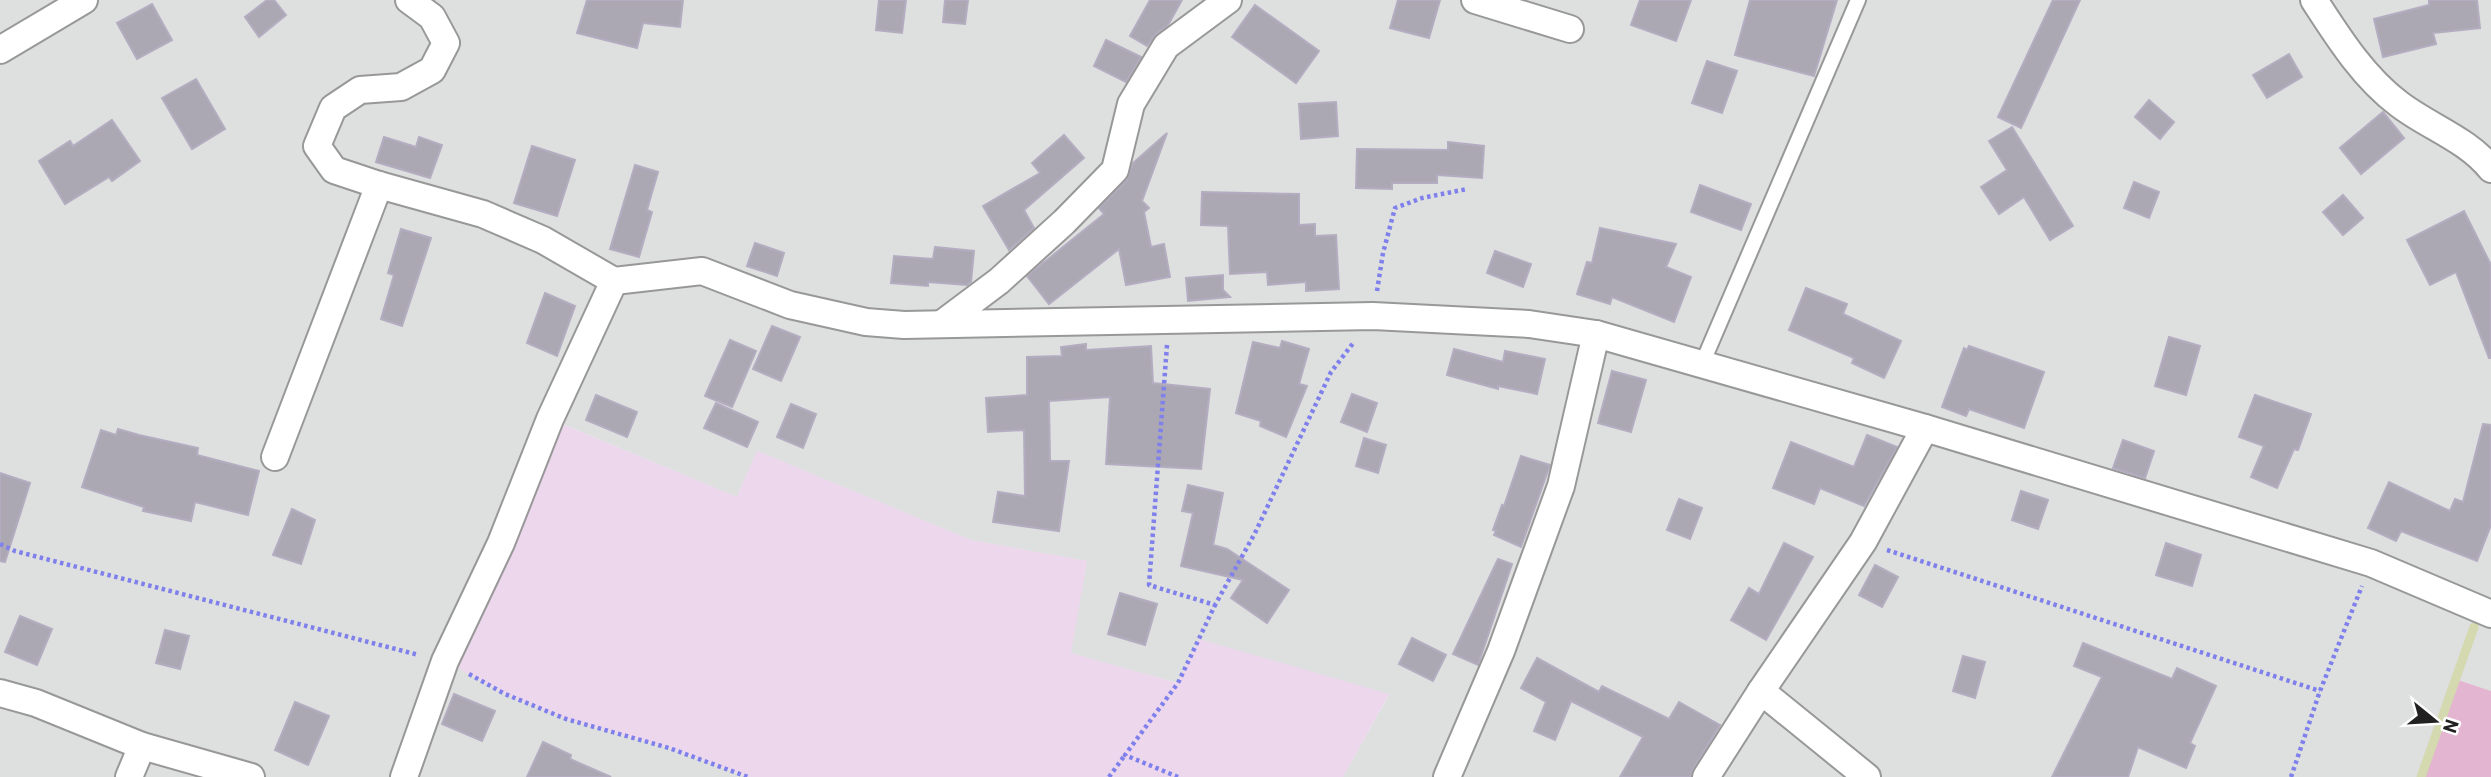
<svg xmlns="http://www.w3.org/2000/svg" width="2491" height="777" font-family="Barlow,sans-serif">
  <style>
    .residential { fill: #dedfdf }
    .farmland { fill: #ecd7ed }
    .grass { fill: #e4b5d1 }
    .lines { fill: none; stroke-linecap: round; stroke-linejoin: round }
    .stream { stroke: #d4d9af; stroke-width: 9 }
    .building { fill: #aba8b3; stroke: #b4adc1; stroke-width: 2 }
    .service-casing { stroke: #989898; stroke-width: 18 }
    .minor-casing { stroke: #989898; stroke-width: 30 }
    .path { stroke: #7f80eb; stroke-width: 4.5; stroke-dasharray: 3.5 3.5; stroke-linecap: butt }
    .service { stroke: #fff; stroke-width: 14 }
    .minor { stroke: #fff; stroke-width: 26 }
  </style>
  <rect width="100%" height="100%" fill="#ede9f1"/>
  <!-- residential -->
  <path class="residential" d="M 0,0 L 2491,0 L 2491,691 L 2455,679 L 2421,777 L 1343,777 L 1389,695 L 1178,683 L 1070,653 L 1087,561 L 971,540 L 757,451 L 737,497 L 551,419 L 566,719 L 669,748 L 748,777 L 0,777 Z"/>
  <!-- farmland -->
  <path class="farmland" d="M 550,419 L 737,497 L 757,451 L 971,540 L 1087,561 L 1071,653 L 1177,683 L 1199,639 L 1389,694 L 1343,777 L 748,777 L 669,748 L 566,719 L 505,694 L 445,661 Z"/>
  <!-- grass -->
  <path class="grass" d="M 2455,679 L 2491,691 L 2491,777 L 2421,777 Z"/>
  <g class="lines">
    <!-- stream -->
    <path class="stream" d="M 2421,777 L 2474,627"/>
  </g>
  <!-- building -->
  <g class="building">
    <path d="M 267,0 L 274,0 L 286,15 L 259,37 L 245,17 Z"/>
    <path d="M 587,0 L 683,0 L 680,27 L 643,23 L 637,48 L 577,33 Z"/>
    <path d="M 879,0 L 906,0 L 902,33 L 876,30 Z"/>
    <path d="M 945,0 L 968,0 L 965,24 L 943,22 Z"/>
    <path d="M 1150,0 L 1182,0 L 1168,25 L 1156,34 L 1147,46 L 1130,36 Z"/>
    <path d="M 1398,0 L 1440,0 L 1429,38 L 1390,28 Z"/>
    <path d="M 1640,0 L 1691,0 L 1676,41 L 1631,25 Z"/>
    <path d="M 1750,0 L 1837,0 L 1814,76 L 1735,55 Z"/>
    <path d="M 2053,0 L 2080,0 L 2021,128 L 1998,117 Z"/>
    <path d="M 2429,0 L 2477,0 L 2480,28 L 2433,33 L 2436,44 L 2383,57 L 2374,19 L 2429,5 Z"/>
    <path d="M 152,4 L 172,40 L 137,59 L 117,23 Z"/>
    <path d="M 1255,5 L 1319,51 L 1296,83 L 1232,37 Z"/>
    <path d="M 1106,40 L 1141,57 L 1126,82 L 1094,66 Z"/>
    <path d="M 2289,54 L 2302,77 L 2267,98 L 2253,75 Z"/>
    <path d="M 1707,61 L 1737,71 L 1722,113 L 1692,103 Z"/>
    <path d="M 196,79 L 225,129 L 192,149 L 162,98 Z"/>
    <path d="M 2149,100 L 2174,122 L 2160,139 L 2135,117 Z"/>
    <path d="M 1336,102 L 1338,136 L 1301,139 L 1299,104 Z"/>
    <path d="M 2383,112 L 2404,138 L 2361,174 L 2340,148 Z"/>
    <path d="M 112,120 L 140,161 L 112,181 L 109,177 L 65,204 L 39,161 L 70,141 L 73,146 Z"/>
    <path d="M 2012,127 L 2073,226 L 2050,240 L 2024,197 L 1999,214 L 1981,187 L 2007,170 L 1989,141 Z"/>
    <path d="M 1167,133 L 1142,201 L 1149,208 L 1144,212 L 1151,247 L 1164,244 L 1170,277 L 1126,285 L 1119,249 L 1049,304 L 1027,276 L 1104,214 L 1099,208 L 1127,180 L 1133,163 Z"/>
    <path d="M 1064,135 L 1084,158 L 1024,210 L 1034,228 L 1009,250 L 983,206 L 1040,173 L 1032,163 Z"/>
    <path d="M 384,137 L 416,147 L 419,137 L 442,145 L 430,178 L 376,162 Z"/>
    <path d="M 1448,142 L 1484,146 L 1482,178 L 1437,175 L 1437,183 L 1392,183 L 1392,189 L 1356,188 L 1357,149 L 1448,150 Z"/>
    <path d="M 532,146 L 575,160 L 557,216 L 514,203 Z"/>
    <path d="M 635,165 L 658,172 L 647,210 L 652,212 L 639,257 L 610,249 Z"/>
    <path d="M 2134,182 L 2159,192 L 2149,218 L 2124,208 Z"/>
    <path d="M 1700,185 L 1751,204 L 1741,230 L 1691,212 Z"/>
    <path d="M 1202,192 L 1299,194 L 1299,225 L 1315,224 L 1315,236 L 1336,235 L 1339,289 L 1306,291 L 1306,282 L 1268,285 L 1267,272 L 1230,274 L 1228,226 L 1201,225 Z"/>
    <path d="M 2343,195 L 2363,218 L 2343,235 L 2323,212 Z"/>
    <path d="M 2464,211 L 2491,265 L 2491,358 L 2489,358 L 2456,272 L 2430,285 L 2407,240 Z"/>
    <path d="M 1600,228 L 1676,244 L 1666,267 L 1691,277 L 1674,322 L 1612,297 L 1610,304 L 1577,294 L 1587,262 L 1592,263 Z"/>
    <path d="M 401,229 L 431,238 L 402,326 L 381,319 L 394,275 L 388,273 Z"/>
    <path d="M 755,243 L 784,253 L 777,276 L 747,266 Z"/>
    <path d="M 935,247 L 974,251 L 971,282 L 967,285 L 928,282 L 928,286 L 891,283 L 894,256 L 933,259 Z"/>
    <path d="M 1495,251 L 1531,264 L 1523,287 L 1487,273 Z"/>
    <path d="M 1223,275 L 1223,290 L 1230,297 L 1188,301 L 1186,278 Z"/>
    <path d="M 1806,288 L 1847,304 L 1843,314 L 1901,341 L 1884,378 L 1852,363 L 1854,358 L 1789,330 Z"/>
    <path d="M 545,293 L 575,306 L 557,356 L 527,343 Z"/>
    <path d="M 772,326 L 800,337 L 781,381 L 753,369 Z"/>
    <path d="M 2169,337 L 2200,346 L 2186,395 L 2155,386 Z"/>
    <path d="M 730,340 L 756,351 L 732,407 L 705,396 Z"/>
    <path d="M 1282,341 L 1309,349 L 1299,384 L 1307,386 L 1286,437 L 1260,426 L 1261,421 L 1236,413 L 1253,342 L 1280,348 Z"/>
    <path d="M 1086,344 L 1086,350 L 1151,346 L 1153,383 L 1210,389 L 1201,469 L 1106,464 L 1110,397 L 1049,401 L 1050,461 L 1069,461 L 1059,531 L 993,522 L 998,492 L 1025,496 L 1024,430 L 988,432 L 986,398 L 1027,395 L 1027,357 L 1062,356 L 1061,347 Z"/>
    <path d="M 1969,346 L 2044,372 L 2024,428 L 1969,409 L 1966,416 L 1942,407 L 1964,348 L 1967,350 Z"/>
    <path d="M 1454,349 L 1503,362 L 1505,351 L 1545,359 L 1537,394 L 1498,386 L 1498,389 L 1447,375 Z"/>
    <path d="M 1612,371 L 1646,380 L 1631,432 L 1598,423 Z"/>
    <path d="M 1352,394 L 1377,403 L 1367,432 L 1341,422 Z"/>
    <path d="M 596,395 L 637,412 L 627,437 L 586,420 Z"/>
    <path d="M 2255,395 L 2311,414 L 2298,450 L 2294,449 L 2277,488 L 2251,477 L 2264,446 L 2239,437 Z"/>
    <path d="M 716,403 L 758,422 L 747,447 L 704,428 Z"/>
    <path d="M 791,404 L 816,414 L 803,448 L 777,437 Z"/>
    <path d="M 2483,424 L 2491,425 L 2491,525 L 2477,561 L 2401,531 L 2396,541 L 2368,528 L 2389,482 L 2450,511 L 2455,499 L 2463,502 Z"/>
    <path d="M 118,429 L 139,435 L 198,448 L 197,455 L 259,471 L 248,515 L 195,502 L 191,521 L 143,511 L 144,507 L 82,487 L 101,430 L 116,435 Z"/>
    <path d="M 1867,435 L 1897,447 L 1864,506 L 1820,488 L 1814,504 L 1773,488 L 1791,442 L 1854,467 Z"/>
    <path d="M 1364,438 L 1386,445 L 1378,473 L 1356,466 Z"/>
    <path d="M 2123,440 L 2154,451 L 2145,478 L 2113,468 Z"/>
    <path d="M 1521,456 L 1550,465 L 1521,547 L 1494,535 L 1496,531 L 1493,530 L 1502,505 L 1504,506 Z"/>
    <path d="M 0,473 L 30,483 L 5,562 L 0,561 Z"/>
    <path d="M 1188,485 L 1223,493 L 1213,545 L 1227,549 L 1289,590 L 1267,623 L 1231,598 L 1243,580 L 1181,566 L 1193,513 L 1182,511 Z"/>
    <path d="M 2021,491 L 2048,500 L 2038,529 L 2012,520 Z"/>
    <path d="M 1679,499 L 1702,508 L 1690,539 L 1667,530 Z"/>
    <path d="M 292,509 L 315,520 L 301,564 L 273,555 Z"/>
    <path d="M 1784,543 L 1813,557 L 1766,640 L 1731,620 L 1749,588 L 1759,594 Z"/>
    <path d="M 2166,543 L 2201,555 L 2192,586 L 2156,575 Z"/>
    <path d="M 1498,559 L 1512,564 L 1478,665 L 1453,654 Z"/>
    <path d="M 1875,565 L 1898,577 L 1882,607 L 1859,595 Z"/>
    <path d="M 1120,593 L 1157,604 L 1145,645 L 1108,634 Z"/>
    <path d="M 20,616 L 52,629 L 37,665 L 5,652 Z"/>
    <path d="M 165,630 L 189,636 L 180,669 L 156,663 Z"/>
    <path d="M 1412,638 L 1446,655 L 1433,681 L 1399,664 Z"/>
    <path d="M 2083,643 L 2172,679 L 2177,668 L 2216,686 L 2190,743 L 2195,746 L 2186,768 L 2138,747 L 2128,777 L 2052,777 L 2102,677 L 2074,666 Z"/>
    <path d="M 1963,656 L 1985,662 L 1975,698 L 1953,691 Z"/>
    <path d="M 1537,658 L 1599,692 L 1602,686 L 1669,719 L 1679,702 L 1720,725 L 1693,769 L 1690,777 L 1620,777 L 1643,737 L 1571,701 L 1555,740 L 1534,731 L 1546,702 L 1521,688 Z"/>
    <path d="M 454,694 L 495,711 L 482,741 L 442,724 Z"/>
    <path d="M 295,702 L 329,716 L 308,765 L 275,750 Z"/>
    <path d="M 543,742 L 571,755 L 570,759 L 611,777 L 527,777 Z"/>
  </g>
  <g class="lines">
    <!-- service casing -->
    <g class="service-casing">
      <path id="service" d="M 1702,364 L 1858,0"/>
    </g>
    <!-- minor casing -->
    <g class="minor-casing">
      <g id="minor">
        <path d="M 409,0 L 432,17 L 446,43 L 432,70 L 401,87 L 360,90 L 333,108 L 317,146 L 334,170 L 379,185 L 483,214 L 543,240 L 614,281 L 702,271 L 790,305 L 866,322 L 904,325 L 1373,316 L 1529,324 L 1596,334 L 1925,428 L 2371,563 L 2491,614"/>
        <path d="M 1475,0 L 1570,29"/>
        <path d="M 2314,0 C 2338,37 2363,77 2399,104 C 2429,127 2467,139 2491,169"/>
        <path d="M 0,50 L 84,0"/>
        <path d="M 943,323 L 999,281 L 1064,222 L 1115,170 L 1131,104 L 1166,46 L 1228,0"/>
        <path d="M 275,457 L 379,185"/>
        <path d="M 1761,691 L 1867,777"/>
        <path d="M 0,693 L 36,703 L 142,746 L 251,777"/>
        <path d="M 129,777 L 142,746"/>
        <path d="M 404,777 L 445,661 L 501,543 L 550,419 L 614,281"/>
        <path d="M 1447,777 L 1501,651 L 1561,486 L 1596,334"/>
        <path d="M 1706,777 L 1761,691 L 1863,542 L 1925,428"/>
      </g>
    </g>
    <!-- path -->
    <g class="path">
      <path d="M 1377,291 L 1383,253 L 1395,208 L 1422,198 L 1467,189"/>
      <path d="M 1167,345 L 1149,585 L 1215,605 L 1255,533 L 1331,372 L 1354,342"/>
      <path d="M 0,544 L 15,551 L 419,655"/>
      <path d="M 1887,550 L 2320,691"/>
      <path d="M 469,674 L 505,694 L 566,719 L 669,748 L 748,777"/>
      <path d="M 1109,777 L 1125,755"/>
      <path d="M 1178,777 L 1125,755 L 1178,683 L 1215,605"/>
      <path d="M 2291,777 L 2320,691 L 2362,586"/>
    </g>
    <!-- service -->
    <use href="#service" class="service"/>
    <!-- minor -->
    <use href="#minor" class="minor"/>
  </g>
  <!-- north arrow -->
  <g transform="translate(2435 721) rotate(108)" stroke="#ffffff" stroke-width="5" paint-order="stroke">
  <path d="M0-5L12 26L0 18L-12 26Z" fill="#212121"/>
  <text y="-10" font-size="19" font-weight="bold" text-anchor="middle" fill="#212121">N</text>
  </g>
</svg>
